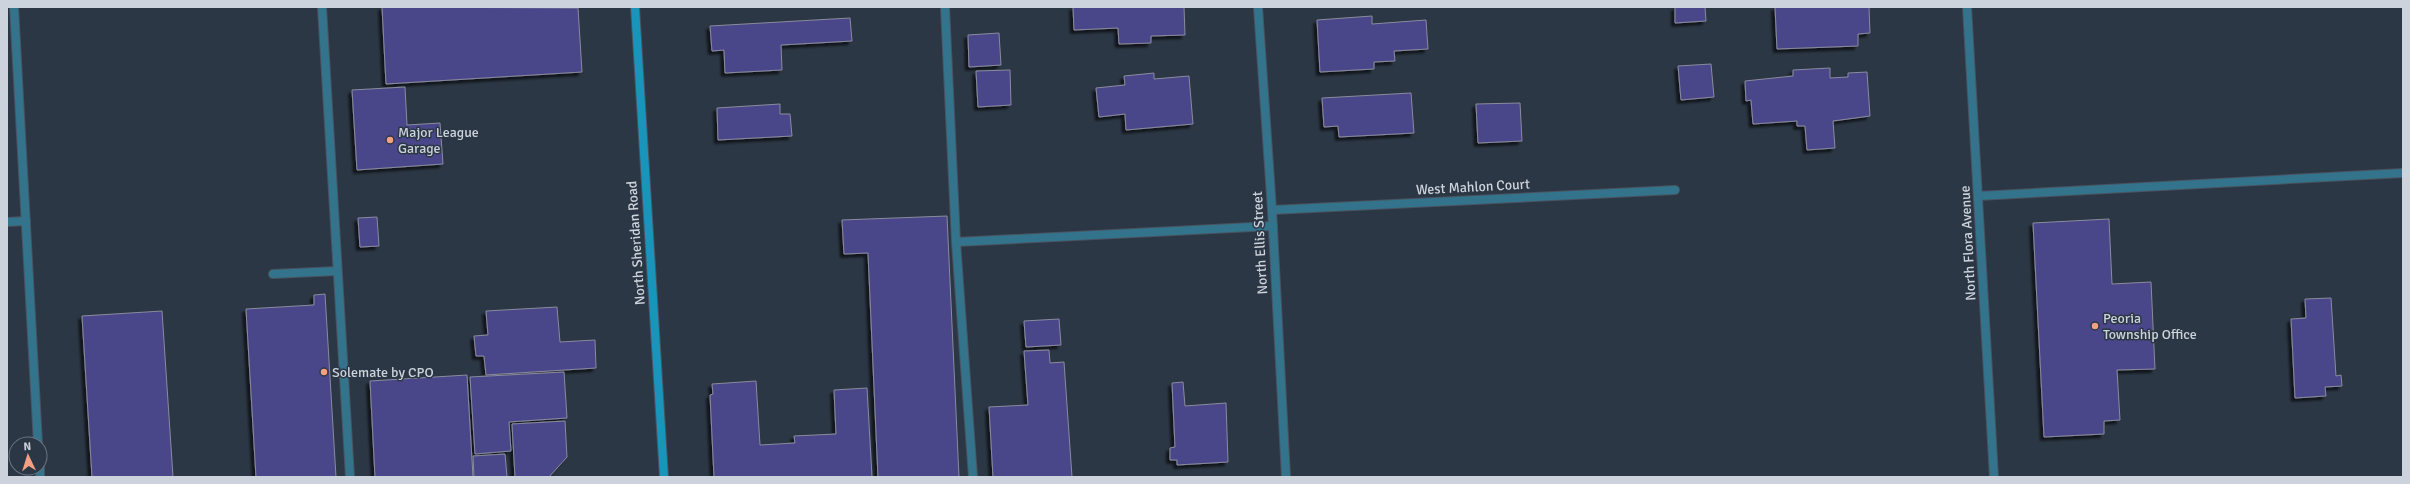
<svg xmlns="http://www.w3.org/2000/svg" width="2410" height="484" font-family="Signika,sans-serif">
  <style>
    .building { fill: #4a4689; stroke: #8a8b9e; filter: url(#shadow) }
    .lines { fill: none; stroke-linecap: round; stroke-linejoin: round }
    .lane-casing { stroke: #495360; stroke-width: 10 }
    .street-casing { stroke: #495360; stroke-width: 10 }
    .secondary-casing { stroke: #495360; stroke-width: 10 }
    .lane { stroke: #33748c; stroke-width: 8 }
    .street { stroke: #33748c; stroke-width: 8 }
    .secondary { stroke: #1995bc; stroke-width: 8 }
    .poi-dot { fill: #f39f83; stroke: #2c3745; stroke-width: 1.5 }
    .labels { text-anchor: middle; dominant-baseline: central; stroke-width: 3; stroke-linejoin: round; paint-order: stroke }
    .poi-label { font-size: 14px; fill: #ccd3dc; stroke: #2c3745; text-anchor: start }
    .street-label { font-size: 14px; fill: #ccd3dc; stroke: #2c3745 }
  </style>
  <defs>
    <filter id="shadow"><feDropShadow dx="-3.5" dy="3.5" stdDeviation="1" flood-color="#0009"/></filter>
  </defs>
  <rect width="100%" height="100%" fill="#2c3745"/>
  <!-- building -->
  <g class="building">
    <path d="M 382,7 L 578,8 L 582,72 L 386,84 Z"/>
    <path d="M 1073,7 L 1184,7 L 1185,35 L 1151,36 L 1151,43 L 1119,44 L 1118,28 L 1074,30 Z"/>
    <path d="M 1675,7 L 1705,7 L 1706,21 L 1675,23 Z"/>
    <path d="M 1775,7 L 1869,7 L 1870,33 L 1858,34 L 1858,46 L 1777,49 Z"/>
    <path d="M 1372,16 L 1372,24 L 1426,20 L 1428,49 L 1394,51 L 1395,61 L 1374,62 L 1374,69 L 1320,72 L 1317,20 Z"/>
    <path d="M 850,18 L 852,41 L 781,45 L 782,70 L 725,73 L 724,50 L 712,51 L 710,26 Z"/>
    <path d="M 999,33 L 1001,65 L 969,67 L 968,35 Z"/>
    <path d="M 1711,64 L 1714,97 L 1681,100 L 1678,66 Z"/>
    <path d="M 1830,68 L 1830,78 L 1848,77 L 1848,73 L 1867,72 L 1870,116 L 1833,121 L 1835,148 L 1807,150 L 1805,126 L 1797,126 L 1797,121 L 1753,124 L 1751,100 L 1746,101 L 1745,81 L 1793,76 L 1793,70 Z"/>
    <path d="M 1010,70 L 1011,105 L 978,107 L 976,71 Z"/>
    <path d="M 1154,73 L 1154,79 L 1189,76 L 1193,124 L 1126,130 L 1125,114 L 1099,117 L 1096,88 L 1125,85 L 1124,76 Z"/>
    <path d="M 405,87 L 407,125 L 440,123 L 443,164 L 357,170 L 352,90 Z"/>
    <path d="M 1411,93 L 1414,133 L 1339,137 L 1338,126 L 1324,127 L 1322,98 Z"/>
    <path d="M 1520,103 L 1522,141 L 1478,143 L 1476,104 Z"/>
    <path d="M 780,104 L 780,114 L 790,114 L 792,136 L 718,140 L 717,108 Z"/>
    <path d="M 947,216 L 959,477 L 878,477 L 868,253 L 844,254 L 842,220 Z"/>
    <path d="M 377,217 L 379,246 L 360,247 L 358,218 Z"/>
    <path d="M 2109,219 L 2112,284 L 2151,282 L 2155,369 L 2117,370 L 2120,420 L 2104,421 L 2104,434 L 2044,437 L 2033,223 Z"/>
    <path d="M 325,294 L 336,477 L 256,477 L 246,309 L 314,305 L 314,295 Z"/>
    <path d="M 2331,298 L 2336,376 L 2341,375 L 2342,386 L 2325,387 L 2326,396 L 2295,398 L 2291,319 L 2306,318 L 2305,299 Z"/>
    <path d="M 557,307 L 560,342 L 595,340 L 596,368 L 486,375 L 484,356 L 476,356 L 474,336 L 488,335 L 486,311 Z"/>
    <path d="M 162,311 L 173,477 L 92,477 L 82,316 Z"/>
    <path d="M 1059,319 L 1061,345 L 1026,347 L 1024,321 Z"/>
    <path d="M 1049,350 L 1050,363 L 1064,362 L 1072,477 L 993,477 L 989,407 L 1028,405 L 1024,351 Z"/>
    <path d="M 564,372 L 567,418 L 509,422 L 511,451 L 475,454 L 470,377 Z"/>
    <path d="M 467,375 L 473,477 L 375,477 L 370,381 Z"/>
    <path d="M 756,381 L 760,445 L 795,443 L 794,436 L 836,434 L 834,390 L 867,388 L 872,477 L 714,477 L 710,395 L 713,394 L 712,384 Z"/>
    <path d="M 1183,382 L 1185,406 L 1226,403 L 1228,462 L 1177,465 L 1177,460 L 1170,460 L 1170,448 L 1175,447 L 1172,383 Z"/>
    <path d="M 565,421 L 567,457 L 549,477 L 515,477 L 512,424 Z"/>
    <path d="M 505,454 L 507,477 L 474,477 L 473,456 Z"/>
  </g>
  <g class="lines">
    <!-- lane casing -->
    <g class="lane-casing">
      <g id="lane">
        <path d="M 322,7 L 350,477"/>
        <path d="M 945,7 L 956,242 L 973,477"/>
        <path d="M 1978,196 L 2403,173"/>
        <path d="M 7,222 L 26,221"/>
        <path d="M 956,242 L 1273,226"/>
        <path d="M 273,274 L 337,271"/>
      </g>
    </g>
    <!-- street casing -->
    <g class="street-casing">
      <g id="street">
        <path d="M 14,7 L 38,444"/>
        <path d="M 1258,7 L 1272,210 L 1286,477"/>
        <path d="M 1967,7 L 1994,477"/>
        <path d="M 1272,210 L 1675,190"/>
        <path d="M 40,468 L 40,477"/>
      </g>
    </g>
    <!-- secondary casing -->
    <g class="secondary-casing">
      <path id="secondary" d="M 635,7 L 664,477"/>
    </g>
    <!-- lane -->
    <use href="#lane" class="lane"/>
    <!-- street -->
    <use href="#street" class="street"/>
    <!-- secondary -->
    <use href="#secondary" class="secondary"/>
  </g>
  <!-- markers -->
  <g class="poi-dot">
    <circle cx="390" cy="140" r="4"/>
    <circle cx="2095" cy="326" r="4"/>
    <circle cx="324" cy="372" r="4"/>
  </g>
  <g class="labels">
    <!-- poi labels -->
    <g class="poi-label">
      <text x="398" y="132">Major League<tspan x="398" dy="16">Garage</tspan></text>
      <text x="2103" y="318">Peoria<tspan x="2103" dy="16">Township Office</tspan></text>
      <text x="332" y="372">Solemate by CPO</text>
    </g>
    <!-- street labels -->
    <g class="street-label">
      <text transform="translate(1473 187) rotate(-3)">West Mahlon Court</text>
      <text transform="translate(636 243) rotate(-94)">North Sheridan Road</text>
      <text transform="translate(1260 243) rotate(-93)">North Ellis Street</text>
      <text transform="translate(1968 243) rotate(-93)">North Flora Avenue</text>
    </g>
  </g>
  <!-- border -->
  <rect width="2410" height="484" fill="none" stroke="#ccd3dc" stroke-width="16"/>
  <!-- north arrow -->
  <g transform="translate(28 456) rotate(356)"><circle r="19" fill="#2c3745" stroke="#6c7581"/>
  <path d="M0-3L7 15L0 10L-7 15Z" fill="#f39f83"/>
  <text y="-6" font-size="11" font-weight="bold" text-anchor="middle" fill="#ccd3dc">N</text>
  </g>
</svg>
